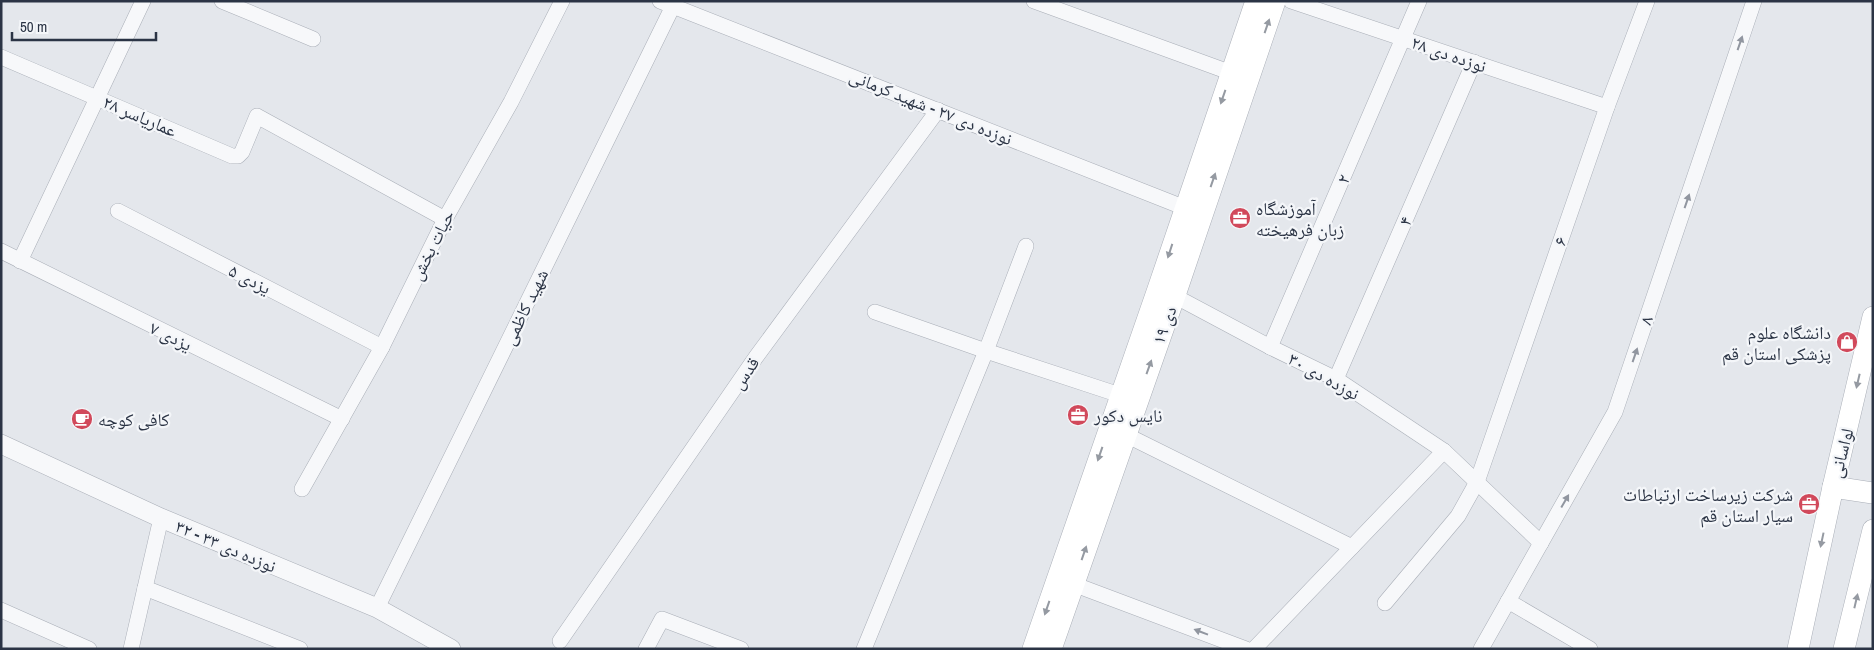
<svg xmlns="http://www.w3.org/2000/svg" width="1874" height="650" font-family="'Archivo Narrow','Noto Naskh Arabic',sans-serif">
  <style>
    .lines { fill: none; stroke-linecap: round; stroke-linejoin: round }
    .minor-casing { stroke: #a9aeb7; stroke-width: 16 }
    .tertiary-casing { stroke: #a9aeb7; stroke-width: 20 }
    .secondary-casing { stroke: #a9aeb7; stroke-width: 22 }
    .minor { stroke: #f7f8fa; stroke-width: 15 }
    .tertiary { stroke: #f7f8fa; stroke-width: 19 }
    .secondary { stroke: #fff; stroke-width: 21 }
    .oneway { fill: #959aa2 }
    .oneway2 { fill: #9196a0 }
    .labels { text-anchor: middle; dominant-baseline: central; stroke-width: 4.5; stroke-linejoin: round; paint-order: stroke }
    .street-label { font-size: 18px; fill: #2b3445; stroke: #f4f6f9 }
    .poi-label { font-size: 18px; fill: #2b3445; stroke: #f4f6f9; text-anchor: start }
  </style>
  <rect width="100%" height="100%" fill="#e4e7ec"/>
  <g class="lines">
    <!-- minor casing -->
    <g class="minor-casing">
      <g id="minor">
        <path d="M 222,1 L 313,39"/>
        <path d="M 660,1 L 1193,211"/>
        <path d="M 1034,1 L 1240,76"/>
        <path d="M 1291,1 L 1607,107"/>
        <path d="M 1,57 L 232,156 L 238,156 L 242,152 L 257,116 L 445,219"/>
        <path d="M 118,211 L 382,347"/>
        <path d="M 1,251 L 342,419"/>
        <path d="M 20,261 L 143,1"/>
        <path d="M 1167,292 L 1270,347 L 1336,379 L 1444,451 L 1541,543"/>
        <path d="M 875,312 L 986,351 L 1129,398"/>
        <path d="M 1270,347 L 1419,1"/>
        <path d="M 1336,379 L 1474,62"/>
        <path d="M 1118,431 L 1352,547"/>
        <path d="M 302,489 L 382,347 L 445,219 L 511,102 L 562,1"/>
        <path d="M 1065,581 L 1246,649"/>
        <path d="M 145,588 L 300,649"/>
        <path d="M 1508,601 L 1590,649"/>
        <path d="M 1385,603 L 1458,516 L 1477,482 L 1607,107 L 1647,1"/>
        <path d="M 377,608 L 673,6"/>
        <path d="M 1,610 L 89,649"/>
        <path d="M 560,641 L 756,357 L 938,110"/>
        <path d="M 131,649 L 161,518"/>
        <path d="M 646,649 L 662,619 L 741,649"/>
        <path d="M 864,649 L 986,351 L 1026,246"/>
        <path d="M 1254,649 L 1444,451"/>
        <path d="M 1481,649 L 1615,412 L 1754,1"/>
      </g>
    </g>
    <!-- tertiary casing -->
    <g class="tertiary-casing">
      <path id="tertiary" d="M 1,444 L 161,518 L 377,608 L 451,649"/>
    </g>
    <!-- secondary casing -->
    <g class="secondary-casing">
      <g id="secondary">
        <path d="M 1833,487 L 1873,493"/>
        <path d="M 1033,649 L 1158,289 L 1256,1"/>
        <path d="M 1051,649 L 1175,295 L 1275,1"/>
        <path d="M 1798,649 L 1833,487 L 1873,317"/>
        <path d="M 1844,649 L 1873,530"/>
      </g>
    </g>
    <!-- minor -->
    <use href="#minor" class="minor"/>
    <!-- tertiary -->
    <use href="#tertiary" class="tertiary"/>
    <!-- secondary -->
    <use href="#secondary" class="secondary"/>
  </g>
  <!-- one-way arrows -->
  <defs><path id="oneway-solid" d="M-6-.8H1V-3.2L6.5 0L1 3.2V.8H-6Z" transform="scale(1.25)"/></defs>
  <g class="oneway">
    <use href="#oneway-solid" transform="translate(1267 26) rotate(-71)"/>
    <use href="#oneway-solid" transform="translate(1223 97) rotate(109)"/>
    <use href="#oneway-solid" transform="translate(1213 180) rotate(-71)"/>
    <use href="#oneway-solid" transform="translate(1170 251) rotate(108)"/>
    <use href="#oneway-solid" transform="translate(1149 367) rotate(-70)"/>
    <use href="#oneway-solid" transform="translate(1858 381) rotate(103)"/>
    <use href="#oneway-solid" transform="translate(1100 454) rotate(109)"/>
    <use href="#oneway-solid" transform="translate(1822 540) rotate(102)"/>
    <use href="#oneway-solid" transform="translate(1084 553) rotate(-71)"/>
    <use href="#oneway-solid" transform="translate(1856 601) rotate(-77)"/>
    <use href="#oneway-solid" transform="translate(1047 608) rotate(109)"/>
  </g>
  <g class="oneway2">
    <use href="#oneway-solid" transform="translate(1740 43) rotate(-71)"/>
    <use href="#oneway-solid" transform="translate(1687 201) rotate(-71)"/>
    <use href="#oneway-solid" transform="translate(1635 355) rotate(-71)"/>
    <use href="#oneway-solid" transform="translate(1565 501) rotate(-60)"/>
    <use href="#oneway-solid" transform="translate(1201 632) rotate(-159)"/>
  </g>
  <!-- icons -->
  <defs>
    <g id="office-disc" transform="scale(1.125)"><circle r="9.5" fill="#d1495b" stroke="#f4f6f9"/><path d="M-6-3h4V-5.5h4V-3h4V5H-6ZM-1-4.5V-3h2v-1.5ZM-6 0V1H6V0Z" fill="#fff"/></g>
    <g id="shop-disc" transform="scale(1.125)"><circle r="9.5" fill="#d1495b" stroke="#f4f6f9"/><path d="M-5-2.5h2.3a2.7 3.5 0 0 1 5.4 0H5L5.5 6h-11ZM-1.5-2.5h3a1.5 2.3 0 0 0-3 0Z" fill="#fff"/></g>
    <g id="cafe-disc" transform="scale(1.125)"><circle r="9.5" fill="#d1495b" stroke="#f4f6f9"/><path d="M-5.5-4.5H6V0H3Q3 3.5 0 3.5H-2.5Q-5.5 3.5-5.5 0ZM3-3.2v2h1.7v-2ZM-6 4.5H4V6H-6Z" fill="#fff"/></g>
  </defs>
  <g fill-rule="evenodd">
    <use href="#office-disc" x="1240" y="218"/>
    <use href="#shop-disc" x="1847" y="342"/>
    <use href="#office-disc" x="1078" y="415"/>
    <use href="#cafe-disc" x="82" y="419"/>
    <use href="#office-disc" x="1809" y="504"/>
  </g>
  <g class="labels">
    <!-- street labels -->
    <g class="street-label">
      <text transform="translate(1449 54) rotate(19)">نوزده دی ۲۸</text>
      <text transform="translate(931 107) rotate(22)">نوزده دی ۲۷ - شهید کرمانی</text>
      <text transform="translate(140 116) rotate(23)">عماریاسر ۲۸</text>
      <text transform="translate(1343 179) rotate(-67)">۲</text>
      <text transform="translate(1405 221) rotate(-67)">۴</text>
      <text transform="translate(1560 241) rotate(-71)">۶</text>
      <text transform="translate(432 245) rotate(-63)">حیات بخش</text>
      <text transform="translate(250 279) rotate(27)">یزدی ۵</text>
      <text transform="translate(525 307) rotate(-64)">شهید کاظمی</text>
      <text transform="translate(1646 320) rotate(-71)">۸</text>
      <text transform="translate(1164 325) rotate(-70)">۱۹ دی</text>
      <text transform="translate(171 336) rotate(26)">یزدی ۷</text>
      <text transform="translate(745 373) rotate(-55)">قدس</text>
      <text transform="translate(1324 376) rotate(29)">نوزده دی ۳۰</text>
      <text transform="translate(1841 453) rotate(-76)">لواسانی</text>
      <text transform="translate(226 546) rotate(23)">۳۲ - نوزده دی ۳۳</text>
    </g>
    <!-- poi labels -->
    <g class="poi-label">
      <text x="1256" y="208">آموزشگاه<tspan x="1256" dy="21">زبان فرهیخته</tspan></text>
      <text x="1831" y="332" text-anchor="end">دانشگاه علوم<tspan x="1831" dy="21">پزشکی استان قم</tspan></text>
      <text x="1094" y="415">نایس دکور</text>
      <text x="98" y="419">کافی کوچه</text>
      <text x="1793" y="494" text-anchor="end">شرکت زیرساخت ارتباطات<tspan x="1793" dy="21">سیار استان قم</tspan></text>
    </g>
  </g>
  <!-- border -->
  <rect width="1874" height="650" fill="none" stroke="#2b3445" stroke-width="5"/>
  <!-- scale -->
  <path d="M12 32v8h144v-8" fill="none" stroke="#2b3445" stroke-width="2.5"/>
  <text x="20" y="32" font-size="15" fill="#2b3445" stroke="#f4f6f9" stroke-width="4" paint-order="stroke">50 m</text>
</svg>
